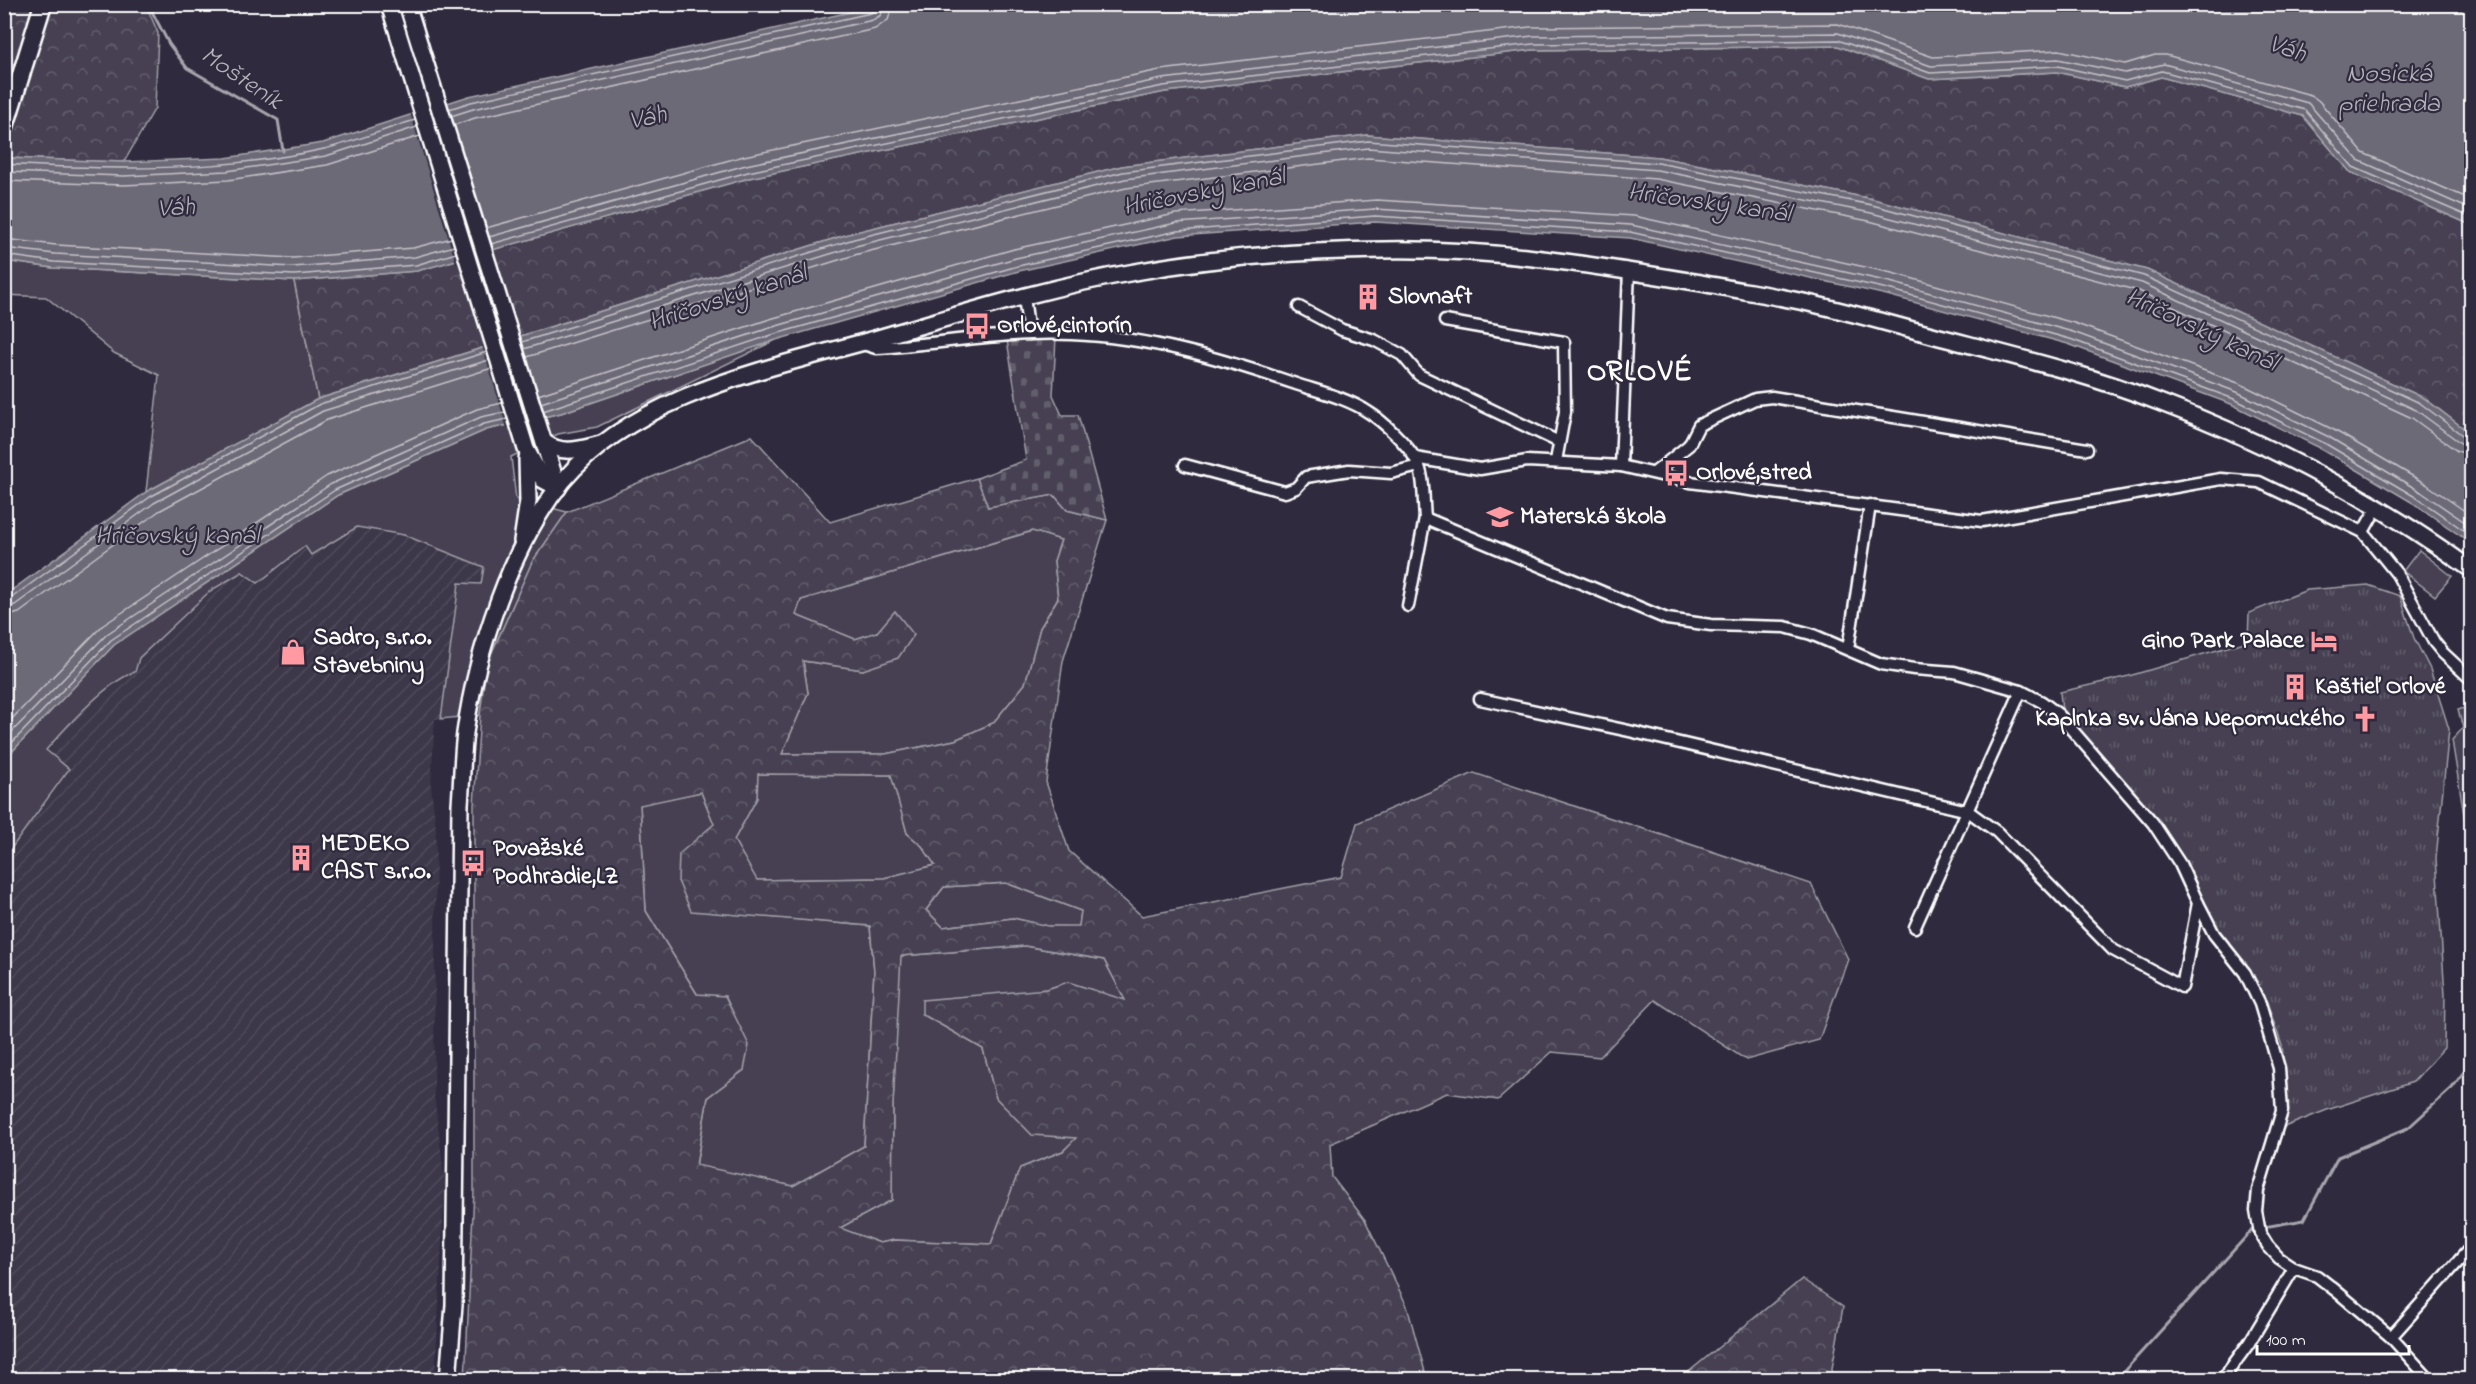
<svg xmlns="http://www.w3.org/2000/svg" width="2476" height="1384" font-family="'Indie Flower',sans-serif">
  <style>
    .industrial { fill: url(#industrial-furrows) }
    .green { fill: #464152; stroke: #a2a0a8; stroke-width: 1.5 }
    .forest { fill: url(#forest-crowns); stroke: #a2a0a8; stroke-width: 1.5; fill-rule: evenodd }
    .cemetery { fill: url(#cemetery-stones); stroke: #a2a0a8; stroke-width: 1.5 }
    .park { fill: url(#park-tufts); stroke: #a2a0a8; stroke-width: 1.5 }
    .water { fill: #6d6a77; stroke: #a7a6ad; stroke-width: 1.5 }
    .pier { fill: #2f2a3d }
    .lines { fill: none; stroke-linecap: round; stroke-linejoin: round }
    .shore { stroke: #c5c3c9; stroke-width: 1.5 }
    .stream { stroke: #a7a6ad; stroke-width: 3 }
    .minor-casing { stroke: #fff; stroke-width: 15 }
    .secondary-casing { stroke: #fff; stroke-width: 20 }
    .trunk-casing { stroke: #fff; stroke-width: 21 }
    .minor { stroke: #2f2a3d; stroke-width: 10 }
    .secondary { stroke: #2f2a3d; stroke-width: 15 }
    .trunk { stroke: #2f2a3d; stroke-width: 16 }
    .labels { text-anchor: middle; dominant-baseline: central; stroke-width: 4.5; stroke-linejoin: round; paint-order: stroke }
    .poi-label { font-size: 24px; font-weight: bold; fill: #fff; stroke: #2f2a3d; text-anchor: start }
    .water-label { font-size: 26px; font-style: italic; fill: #b6b4bb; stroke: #2f2a3d }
    .district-label { font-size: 30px; font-weight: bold; letter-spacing: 1.5px; fill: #fff; stroke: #2f2a3d }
  </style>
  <defs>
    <pattern id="industrial-furrows" width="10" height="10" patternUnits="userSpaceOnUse" patternTransform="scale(1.5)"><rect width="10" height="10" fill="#3c3749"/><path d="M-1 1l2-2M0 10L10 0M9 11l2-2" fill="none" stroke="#504b5b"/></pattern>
    <pattern id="forest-crowns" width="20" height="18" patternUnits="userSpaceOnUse" patternTransform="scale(1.5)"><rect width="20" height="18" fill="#464152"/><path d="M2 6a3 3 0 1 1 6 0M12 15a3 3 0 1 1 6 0" fill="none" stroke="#625e6c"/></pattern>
    <pattern id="cemetery-stones" width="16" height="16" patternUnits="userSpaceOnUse" patternTransform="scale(1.5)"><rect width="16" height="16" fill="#464152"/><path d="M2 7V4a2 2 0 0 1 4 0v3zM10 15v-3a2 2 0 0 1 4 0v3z" fill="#625e6c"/></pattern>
    <pattern id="park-tufts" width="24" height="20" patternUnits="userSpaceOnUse" patternTransform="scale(1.5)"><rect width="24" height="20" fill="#464152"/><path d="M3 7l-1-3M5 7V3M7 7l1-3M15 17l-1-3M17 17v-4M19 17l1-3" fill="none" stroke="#625e6c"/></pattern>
  </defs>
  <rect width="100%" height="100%" fill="#2f2a3d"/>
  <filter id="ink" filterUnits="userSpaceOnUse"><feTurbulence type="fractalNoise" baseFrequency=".0167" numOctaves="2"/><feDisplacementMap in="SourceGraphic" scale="12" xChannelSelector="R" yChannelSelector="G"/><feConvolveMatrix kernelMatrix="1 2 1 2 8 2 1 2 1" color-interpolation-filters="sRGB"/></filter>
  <g filter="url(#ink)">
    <!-- industrial -->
    <path class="industrial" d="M 357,527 L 404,535 L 484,566 L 482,584 L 459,583 L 441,719 L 435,719 L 431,786 L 436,829 L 434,1093 L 445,1183 L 435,1379 L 5,1380 L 5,857 L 69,770 L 46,751 L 77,717 L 122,676 L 135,672 L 139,658 L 210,591 L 242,571 L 258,583 L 305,546 L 312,555 Z"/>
    <!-- green -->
    <g class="green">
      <path d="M 5,261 L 53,268 L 294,281 L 318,399 L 146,492 L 159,375 L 114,353 L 46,297 L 5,295 Z"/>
      <path d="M 776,340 L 597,427 L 558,434 L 511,457 L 516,499 L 567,512 L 532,562 L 486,666 L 480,715 L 441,719 L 459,583 L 481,584 L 484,567 L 404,535 L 357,527 L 311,555 L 305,546 L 258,583 L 242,572 L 210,591 L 139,658 L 135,672 C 107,681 66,727 46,750 L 69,769 L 5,857 L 5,759 L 114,645 L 338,495 L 486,430 L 561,413 Z"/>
      <path d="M 1033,531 L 1061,540 L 1054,561 L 1058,598 L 1040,628 L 1025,684 L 993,723 L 955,740 L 885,754 L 782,754 L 808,693 L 803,661 L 863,670 L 877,632 L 855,639 L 795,615 L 801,600 Z"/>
      <path d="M 2419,550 L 2452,576 L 2435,596 L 2403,571 Z"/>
      <path d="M 2471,706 L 2472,706 L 2471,859 L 2452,740 L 2463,728 L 2458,710 Z"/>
      <path d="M 757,774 L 892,775 L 907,833 L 922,846 L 936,865 L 884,878 L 756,880 L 734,840 L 757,798 Z"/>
      <path d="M 701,792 L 714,824 L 691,910 L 870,926 L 874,971 L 864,1146 L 793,1186 L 696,1166 L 708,1097 L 744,1070 L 646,911 L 640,804 Z"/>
      <path d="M 1006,883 L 1081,911 L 1079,927 L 1048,926 L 1013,918 L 943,927 L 926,910 L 944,887 Z"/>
      <path d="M 1025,946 L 1104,960 L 1126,1001 L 1068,982 L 1047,989 L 922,1014 L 983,1049 L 996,1098 L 1077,1138 L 1063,1151 L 1020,1168 L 991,1244 L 894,1240 L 880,1243 L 839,1228 L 892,1200 L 893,1105 L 900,956 Z"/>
    </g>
    <!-- forest -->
    <g class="forest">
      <path d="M 5,5 L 146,5 L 158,33 L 155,108 L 124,162 L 5,158 Z"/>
      <path d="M 1838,46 L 1929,79 L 2057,72 L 2125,87 L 2161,77 L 2303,116 L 2350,172 L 2471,225 L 2471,434 L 2424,398 L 2147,270 L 1873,199 L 1659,157 L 1367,135 L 1122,166 L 852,233 L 318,399 L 294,281 L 417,271 L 749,178 L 1165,92 L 1533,50 Z"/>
      <path d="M 752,436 L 830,522 L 977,478 L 988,507 L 1054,495 L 1067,510 L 1107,520 L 1063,661 L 1046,782 L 1069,851 L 1142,916 L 1341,877 L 1357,823 L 1474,773 L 1811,884 L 1848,959 L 1819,1040 L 1746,1060 L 1655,1000 L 1600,1057 L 1552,1052 L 1498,1100 L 1447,1093 L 1330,1144 L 1332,1177 L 1365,1220 L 1407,1306 L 1427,1379 L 465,1380 L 474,1191 L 474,805 L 480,715 L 486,666 L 532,562 L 567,512 ZM 1032,531 L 1061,540 L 1054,561 L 1058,598 L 1040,628 L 1025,684 L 993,723 L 955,740 L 885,754 L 782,754 L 808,693 L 803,661 L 863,670 L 898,658 L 914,635 L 895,611 L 877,632 L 855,639 L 796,615 L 801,600 ZM 758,774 L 891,775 L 907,833 L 922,846 L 935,865 L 884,878 L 757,880 L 734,840 L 757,798 ZM 701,792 L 714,824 L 679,854 L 678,881 L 691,911 L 870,926 L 874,971 L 864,1146 L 793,1186 L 696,1165 L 708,1097 L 744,1070 L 749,1045 L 725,996 L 697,994 L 646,911 L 640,805 ZM 1006,883 L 1081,911 L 1079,926 L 1048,926 L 1013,918 L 943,927 L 926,910 L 944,887 ZM 1025,946 L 1104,960 L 1125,1000 L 1068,982 L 1047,989 L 922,1000 L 922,1014 L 983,1049 L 996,1098 L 1032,1135 L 1076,1138 L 1063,1151 L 1020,1168 L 991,1244 L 894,1240 L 880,1243 L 840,1228 L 892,1200 L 893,1105 L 901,956 Z"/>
      <path d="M 1802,1279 L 1843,1307 L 1831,1374 L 1828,1379 L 1680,1379 Z"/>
    </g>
    <!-- cemetery -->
    <path class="cemetery" d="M 1056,337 L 1053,395 L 1062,415 L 1078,415 L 1107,520 L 1067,510 L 1054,495 L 988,507 L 977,478 L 1026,460 L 1007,340 Z"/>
    <!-- park -->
    <path class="park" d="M 2368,585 L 2400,596 L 2414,638 L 2430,669 L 2449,729 L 2436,858 L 2445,995 L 2444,1048 L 2413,1082 L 2327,1110 L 2284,1127 L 2287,1095 L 2282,1046 L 2265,996 L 2216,929 L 2207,911 L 2195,880 L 2157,819 L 2062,711 L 2060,692 L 2129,676 L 2248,641 L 2249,613 L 2307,590 Z"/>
    <!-- water -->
    <g class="water">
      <path d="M 2449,4 L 2471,16 L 2471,225 L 2350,172 L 2303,116 L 2161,77 L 2125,87 L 2057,72 L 1929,79 L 1838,46 L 1533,50 L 1165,92 L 749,178 L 417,271 L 294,281 L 53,268 L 5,261 L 5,158 L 124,162 L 225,158 L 323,143 L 469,96 L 882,5 Z"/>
      <path d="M 1367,135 L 1659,157 L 1873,199 L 2147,270 L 2424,398 L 2471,434 L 2471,543 L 2413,503 L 2322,449 L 2231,404 L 2068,344 L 1887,295 L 1630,238 L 1375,222 L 1178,236 L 1019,271 L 776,340 L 561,413 L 486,430 L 338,495 L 114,645 L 5,759 L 4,596 L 146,492 L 318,399 L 852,233 L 1122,166 Z"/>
    </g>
    <!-- pier -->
    <g class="pier">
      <path d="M 427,107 L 474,258 L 456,263 L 410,112 Z"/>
      <path d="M 499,339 L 525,424 L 507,428 L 482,345 Z"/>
    </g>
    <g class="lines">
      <!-- shore -->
      <g class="shore">
        <path d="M 449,109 L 471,102 L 871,13 L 875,10 L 876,4"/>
        <path d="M 451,116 L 473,109 L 873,20 L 881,15 L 884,4"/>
        <path d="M 454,125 L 475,118 L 875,29 L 888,20 L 893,4"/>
        <path d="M 4,164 C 110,170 220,172 324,149 C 354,142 385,129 415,120"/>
        <path d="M 4,172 L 124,176 L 227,171 L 326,156 L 417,127"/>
        <path d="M 4,181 L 124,185 L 228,180 L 327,165 L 420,136"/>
        <path d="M 486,228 L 744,156 L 1160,70 L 1530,27 L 1838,24 L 1933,57 L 2059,50 L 2125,64 L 2155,55 L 2166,55 L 2311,95 L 2319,101 L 2363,153 L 2472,200"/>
        <path d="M 489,237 L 746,165 L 1162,79 L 1533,36 L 1838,33 L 1931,66 L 2058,59 L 2125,73 L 2164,64 L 2308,103 L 2358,160 L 2472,210"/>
        <path d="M 4,239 L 56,245 L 293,258 L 413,248 L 452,238"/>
        <path d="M 491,244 L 748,172 L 1163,86 L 1533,44 L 1838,40 L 1930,73 L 2058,66 L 2125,81 L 2162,71 L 2305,110 L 2353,167 L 2472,218"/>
        <path d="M 4,248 L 55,254 L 293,267 L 415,257 L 454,246"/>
        <path d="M 4,255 L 54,262 L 294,275 L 416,265 L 456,253"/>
        <path d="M 522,342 L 854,239 L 1123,172 L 1368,141 L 1658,163 L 1872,205 L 2144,276 L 2420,403 L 2466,438 L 2472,439"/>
        <path d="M 524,349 L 856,246 L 1125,179 L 1368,148 L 1657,170 L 1871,213 L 2142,283 L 2416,410 L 2462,444 L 2472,446"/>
        <path d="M 527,357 L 858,254 L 1126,188 L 1368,158 L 1656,179 L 1869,221 L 2139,291 L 2412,418 L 2457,451 L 2472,455"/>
        <path d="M 538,395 L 770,319 L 1014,249 L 1175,214 L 1377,200 L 1634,216 L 1892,273 L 2074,323 L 2241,384 L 2334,430 L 2426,484 L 2472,516"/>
        <path d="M 541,403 L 773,327 L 1016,258 L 1176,223 L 1375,209 L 1631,225 L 1890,282 L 2073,332 L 2237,392 L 2329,437 L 2421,492 L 2472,527"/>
        <path d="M 543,411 L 775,334 L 1018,266 L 1177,231 L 1375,216 L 1630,232 L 1888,289 L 2070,339 L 2234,399 L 2326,444 L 2417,498 L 2472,536"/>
        <path d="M 4,601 L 10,599 L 150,497 L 320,404 L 487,352"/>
        <path d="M 4,608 L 15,605 L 154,503 L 323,411 L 489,360"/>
        <path d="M 4,617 L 19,613 L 159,511 L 327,420 L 492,368"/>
        <path d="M 4,727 L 102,626 L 327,476 L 477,409 L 502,403"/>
        <path d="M 4,740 L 107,634 L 331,484 L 481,417 L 505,412"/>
        <path d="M 4,751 L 111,640 L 335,490 L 484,424 L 507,419"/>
      </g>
      <!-- stream -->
      <g class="stream">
        <path d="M 148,4 L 169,44 L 187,68 L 278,120 L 283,151"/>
        <path d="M 2116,1380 L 2253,1229 L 2304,1220 L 2338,1157 L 2408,1128 L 2452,1088 L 2472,1061"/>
      </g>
      <!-- minor casing -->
      <g class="minor-casing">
        <g id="minor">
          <path d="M 1024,297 L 1029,334"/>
          <path d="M 1299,307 L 1342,330 L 1374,340 L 1402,355 L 1419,375 L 1559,442"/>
          <path d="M 1445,321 L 1564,342 L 1565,412 L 1556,461"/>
          <path d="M 860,343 L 876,348 C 940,344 1006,331 1071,334 C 1149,337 1223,359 1296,384 C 1320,392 1347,398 1368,412 C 1383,421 1408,445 1416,460 C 1425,475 1423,500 1425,518 L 1667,619 L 1711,625 L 1785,627 L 1811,634 L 1881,664 L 1914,669 L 1954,672 L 2021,691 L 2042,702 L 2059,715 L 2153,823 L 2180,864 L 2198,903 L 2182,987 L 2113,950 L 1997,832 L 1968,811 L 1629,731 L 1480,699"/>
          <path d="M 1415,458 L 1480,469 L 1527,461 L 1621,466 L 1690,482 L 1982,521 L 2221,479 L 2259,482 L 2363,532 L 2397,574 L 2434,642 L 2443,653 L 2472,680"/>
          <path d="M 1185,465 L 1285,492 L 1296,488 L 1306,477 L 1349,470 L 1391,473 L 1419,466"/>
          <path d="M 1621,466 L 1629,270"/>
          <path d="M 1654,473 L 1689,445 L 1699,425 L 1755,399 L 1772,397 L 2087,449"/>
          <path d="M 2363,532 L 2377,507"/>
          <path d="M 1408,606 L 1425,518"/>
          <path d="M 1848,649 L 1870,505"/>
          <path d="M 2198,903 L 2214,934 L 2245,973 L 2260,1004 L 2279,1068 L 2282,1111 L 2258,1190 L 2256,1211 L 2260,1233 L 2268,1246 L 2279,1258 L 2294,1268 L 2317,1276 L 2335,1290 L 2391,1337 L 2430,1380"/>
          <path d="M 1915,927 L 2021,691"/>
          <path d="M 2391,1337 L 2472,1246"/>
          <path d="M 2222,1380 L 2249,1343 L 2294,1268"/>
        </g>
      </g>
      <!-- secondary casing -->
      <g class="secondary-casing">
        <g id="secondary">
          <path d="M 389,4 L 526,449 L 543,480 L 558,488"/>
          <path d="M 407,4 L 558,488"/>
          <path d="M 544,442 C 563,456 580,449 601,444"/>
          <path d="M 522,541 L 528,501 L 527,458"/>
          <path d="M 448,1380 L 454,1305 L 460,804 C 462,780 462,756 465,733 C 476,653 511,544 563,481 C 635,395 767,369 871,340 C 958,315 1046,287 1135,272 C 1216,257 1301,251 1383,250 C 1493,248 1593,265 1701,283 C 1732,289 1763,294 1794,300 C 1840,309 1886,323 1932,335 C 2008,355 2086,373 2159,402 C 2271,444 2375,500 2472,570"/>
        </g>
      </g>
      <!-- trunk casing -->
      <g class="trunk-casing">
        <path id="trunk" d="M 4,130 L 43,4"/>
      </g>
      <!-- minor -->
      <use href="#minor" class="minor"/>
      <!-- secondary -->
      <use href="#secondary" class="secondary"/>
      <!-- trunk -->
      <use href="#trunk" class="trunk"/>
    </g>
  </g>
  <!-- icons -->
  <defs>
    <g id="building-bare" transform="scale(2.07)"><path d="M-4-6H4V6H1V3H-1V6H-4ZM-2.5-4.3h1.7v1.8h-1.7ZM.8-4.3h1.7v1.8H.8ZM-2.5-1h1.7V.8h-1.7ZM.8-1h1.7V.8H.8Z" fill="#ff9aa2" stroke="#2f2a3d" stroke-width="2.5" paint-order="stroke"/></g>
    <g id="bus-bare" transform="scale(2.07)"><path d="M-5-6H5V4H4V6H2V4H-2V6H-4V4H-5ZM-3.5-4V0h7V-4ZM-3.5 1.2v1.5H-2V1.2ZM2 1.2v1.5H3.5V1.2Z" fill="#ff9aa2" stroke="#2f2a3d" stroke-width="2.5" paint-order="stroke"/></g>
    <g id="school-bare" transform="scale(2.07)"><path d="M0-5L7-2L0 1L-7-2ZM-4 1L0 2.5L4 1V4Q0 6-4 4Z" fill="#ff9aa2" stroke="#2f2a3d" stroke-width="2.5" paint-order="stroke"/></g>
    <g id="hotel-bare" transform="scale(2.07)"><path d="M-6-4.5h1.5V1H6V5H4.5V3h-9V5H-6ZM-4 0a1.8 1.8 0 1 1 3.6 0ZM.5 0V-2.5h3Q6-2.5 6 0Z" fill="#ff9aa2" stroke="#2f2a3d" stroke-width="2.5" paint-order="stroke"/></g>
    <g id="shop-bare" transform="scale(2.07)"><path d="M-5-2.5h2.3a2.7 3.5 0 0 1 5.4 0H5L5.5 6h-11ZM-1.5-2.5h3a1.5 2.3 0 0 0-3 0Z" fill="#ff9aa2" stroke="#2f2a3d" stroke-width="2.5" paint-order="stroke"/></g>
    <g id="church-bare" transform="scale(2.07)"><path d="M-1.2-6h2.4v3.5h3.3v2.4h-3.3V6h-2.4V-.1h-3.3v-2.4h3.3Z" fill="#ff9aa2" stroke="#2f2a3d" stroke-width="2.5" paint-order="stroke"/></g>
  </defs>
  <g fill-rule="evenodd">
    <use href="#building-bare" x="1368" y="297"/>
    <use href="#bus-bare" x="977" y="326"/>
    <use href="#bus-bare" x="1676" y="473"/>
    <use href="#school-bare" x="1500" y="517"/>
    <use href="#hotel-bare" x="2324" y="641"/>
    <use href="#shop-bare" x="293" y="652"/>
    <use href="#building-bare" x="2295" y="687"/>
    <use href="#church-bare" x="2365" y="719"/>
    <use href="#building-bare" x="301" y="858"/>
    <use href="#bus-bare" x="473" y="863"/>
  </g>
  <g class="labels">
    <!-- poi labels -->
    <g class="poi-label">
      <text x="1388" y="297">Slovnaft</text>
      <text x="997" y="326">Orlové,cintorín</text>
      <text x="1696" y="473">Orlové,stred</text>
      <text x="1520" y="517">Materská škola</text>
      <text x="313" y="638">Sadro, s.r.o.<tspan x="313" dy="28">Stavebniny</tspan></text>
      <text x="2304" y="641" text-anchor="end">Gino Park Palace</text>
      <text x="2315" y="687">Kaštieľ Orlové</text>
      <text x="2345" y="719" text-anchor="end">Kaplnka sv. Jána Nepomuckého</text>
      <text x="321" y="844">MEDEKO<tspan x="321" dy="28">CAST s.r.o.</tspan></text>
      <text x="493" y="849">Považské<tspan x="493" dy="28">Podhradie,LZ</tspan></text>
    </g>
    <!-- water labels -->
    <g class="water-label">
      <text transform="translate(2287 50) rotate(20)">Váh</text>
      <text x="2389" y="75">Nosická<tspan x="2389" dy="30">priehrada</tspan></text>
      <text transform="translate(241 79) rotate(34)">Mošteník</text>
      <text transform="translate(648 119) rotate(-12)">Váh</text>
      <text transform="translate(1204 193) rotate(-11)">Hričovský kanál</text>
      <text transform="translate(1709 204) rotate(8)">Hričovský kanál</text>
      <text transform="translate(176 209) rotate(-3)">Váh</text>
      <text transform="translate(728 299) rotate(-18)">Hričovský kanál</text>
      <text transform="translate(2201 331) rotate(25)">Hričovský kanál</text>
      <text x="177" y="537">Hričovský kanál</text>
    </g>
    <!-- district labels -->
    <g class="district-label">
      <text x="1640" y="373">ORLOVÉ</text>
    </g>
  </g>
  <!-- margin -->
  <rect width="2476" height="1384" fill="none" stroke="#2f2a3d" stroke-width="24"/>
  <rect x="12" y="12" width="2452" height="1360" fill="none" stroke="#fff" stroke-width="2" filter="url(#ink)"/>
  <!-- scale -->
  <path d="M2257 1345v9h152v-9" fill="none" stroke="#ffffff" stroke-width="3"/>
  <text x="2266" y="1345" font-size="18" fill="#ffffff" stroke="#2f2a3d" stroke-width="4.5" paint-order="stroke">100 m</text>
</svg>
